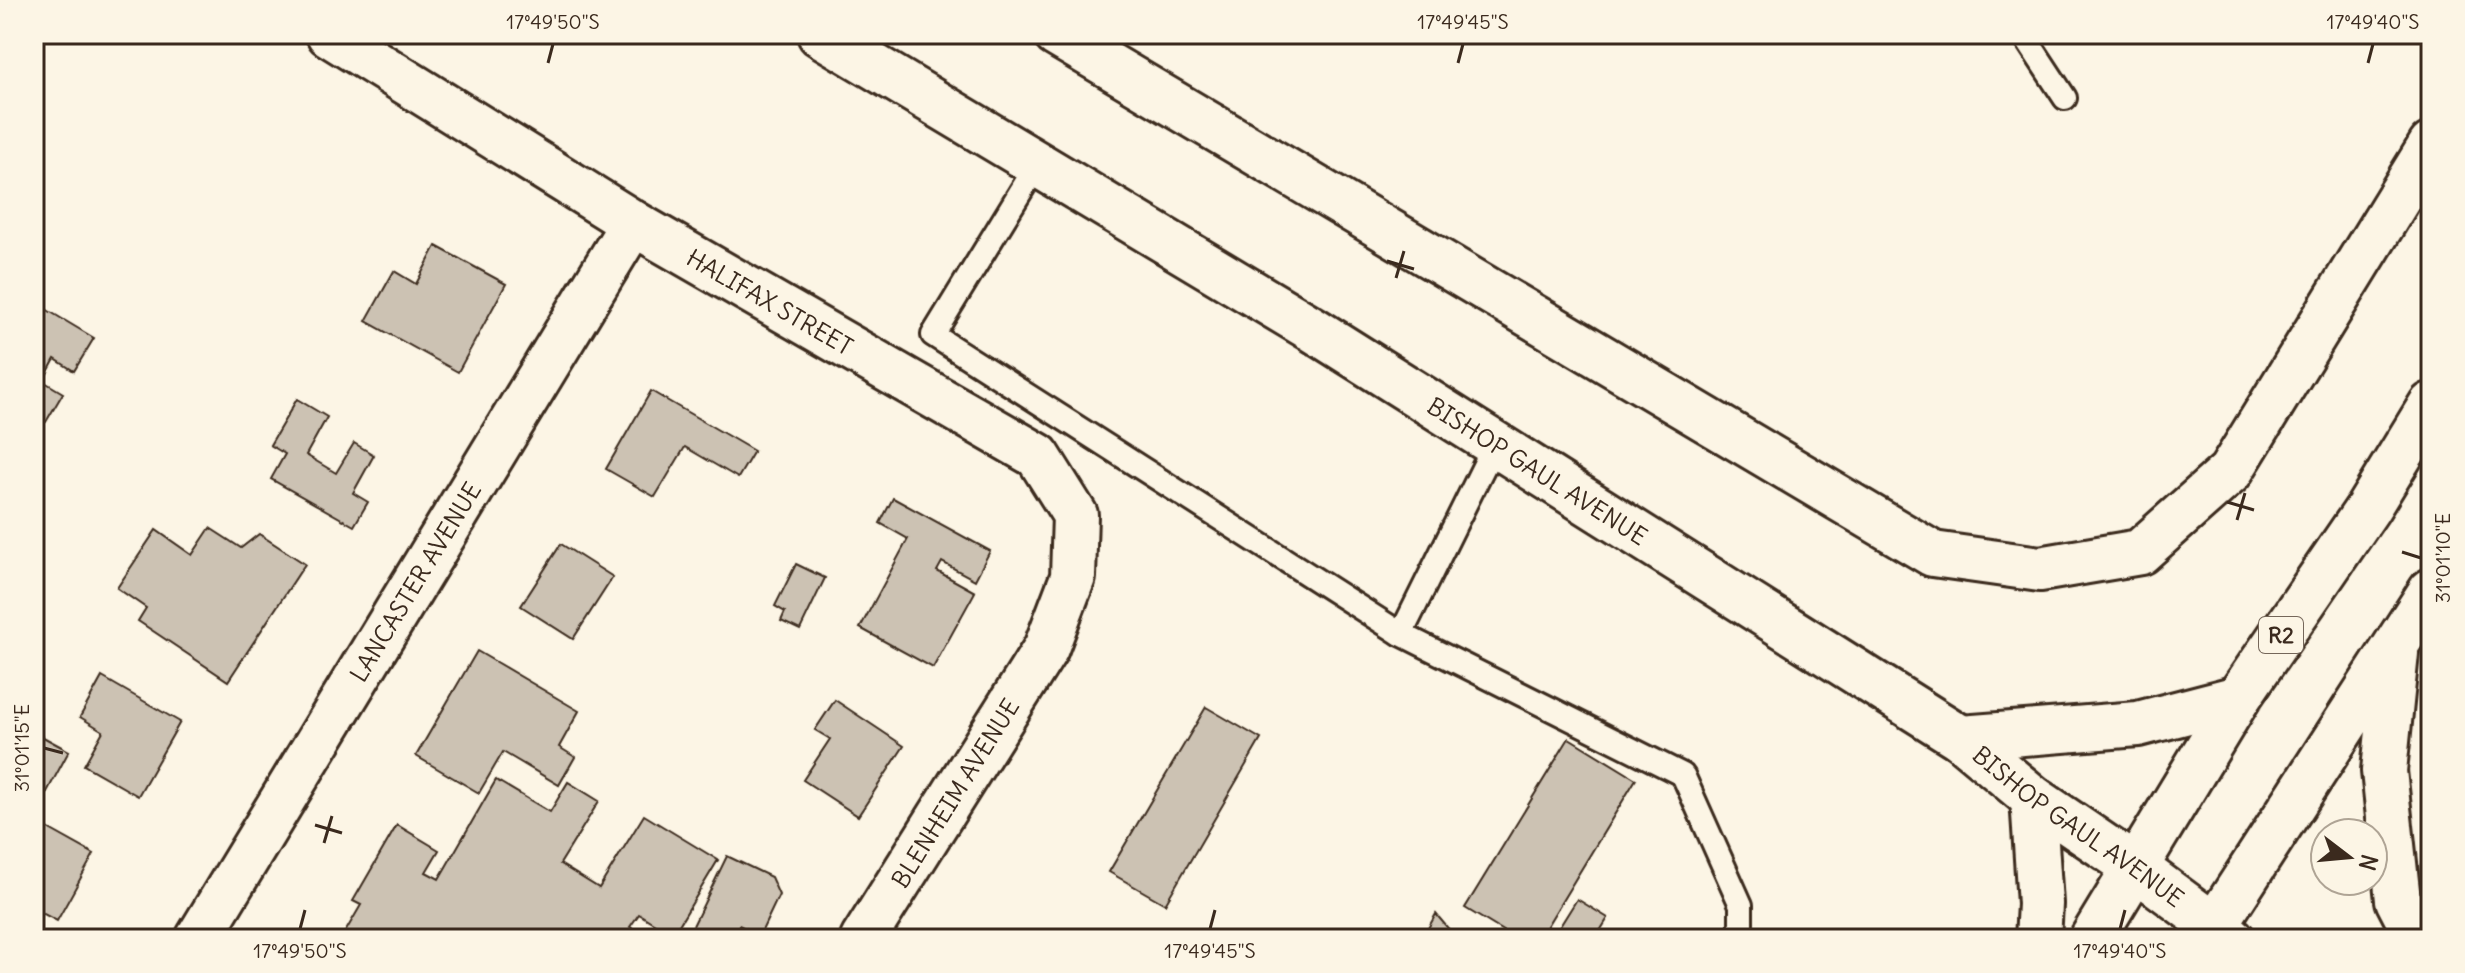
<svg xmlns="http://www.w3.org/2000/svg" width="2465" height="973" font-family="Delius,sans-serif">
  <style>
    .building { fill: #ccc2b3; stroke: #3b2a1e; stroke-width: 2 }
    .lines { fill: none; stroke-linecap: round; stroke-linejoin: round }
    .service-casing { stroke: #3b2a1e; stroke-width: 28 }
    .minor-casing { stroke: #3b2a1e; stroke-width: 50 }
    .secondary-casing { stroke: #3b2a1e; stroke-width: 50 }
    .trunk-casing { stroke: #3b2a1e; stroke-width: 50 }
    .service { stroke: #fcf5e5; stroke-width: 22 }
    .minor { stroke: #fcf5e5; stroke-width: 44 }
    .secondary { stroke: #fcf5e5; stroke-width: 44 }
    .trunk { stroke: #fcf5e5; stroke-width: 44 }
    .ticks { fill: none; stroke: #3b2a1e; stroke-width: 3 }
    .labels { text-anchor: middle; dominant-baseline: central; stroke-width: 8; stroke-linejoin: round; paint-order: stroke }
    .shield { fill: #fcf5e5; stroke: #75675a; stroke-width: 2 }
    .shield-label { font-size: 22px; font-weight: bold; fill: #3b2a1e }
    .street-label { font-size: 24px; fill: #3b2a1e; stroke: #fcf5e5 }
    .neatline { fill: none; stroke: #3b2a1e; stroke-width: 3 }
    .ticks-label { font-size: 20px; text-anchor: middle; fill: #3b2a1e }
  </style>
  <rect width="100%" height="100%" fill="#fcf5e5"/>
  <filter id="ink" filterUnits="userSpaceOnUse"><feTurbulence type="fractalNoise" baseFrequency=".0125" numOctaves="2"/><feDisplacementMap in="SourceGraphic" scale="16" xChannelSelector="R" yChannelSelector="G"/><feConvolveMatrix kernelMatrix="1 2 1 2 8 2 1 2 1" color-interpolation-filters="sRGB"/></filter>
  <g filter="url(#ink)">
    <!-- building -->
    <g class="building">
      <path d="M 436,246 L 506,284 L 458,372 L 366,321 L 394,271 L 416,284 Z"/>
      <path d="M 34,302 L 94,338 L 74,371 L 55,359 L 43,381 L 63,393 L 46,422 L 34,415 Z"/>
      <path d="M 651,391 L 754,451 L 738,478 L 685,447 L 655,497 L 606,469 Z"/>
      <path d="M 297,399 L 327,417 L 306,455 L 336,473 L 354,443 L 374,455 L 353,493 L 368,502 L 354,526 L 271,479 L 285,454 L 270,445 Z"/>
      <path d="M 893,498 L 990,551 L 975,580 L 942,562 L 937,571 L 975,592 L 933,668 L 860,628 L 908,539 L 880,523 Z"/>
      <path d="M 210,528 L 241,548 L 259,534 L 305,564 L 228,681 L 138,621 L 146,608 L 117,588 L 156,530 L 192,555 Z"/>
      <path d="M 561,544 L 613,577 L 573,639 L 521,606 Z"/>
      <path d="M 796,564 L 825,578 L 800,630 L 781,621 L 785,612 L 775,606 Z"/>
      <path d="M 477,651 L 579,711 L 559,747 L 575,757 L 559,785 L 503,752 L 479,793 L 416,756 Z"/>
      <path d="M 102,677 L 180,722 L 138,796 L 84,765 L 103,731 L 80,717 Z"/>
      <path d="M 835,700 L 904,746 L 858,816 L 803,780 L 830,739 L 815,730 Z"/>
      <path d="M 1206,707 L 1261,739 L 1165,904 L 1109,872 Z"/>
      <path d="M 34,732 L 69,751 L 34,816 Z"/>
      <path d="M 1569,738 L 1636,779 L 1539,939 L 1516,939 L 1465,908 Z"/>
      <path d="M 496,780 L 550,812 L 568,782 L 599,801 L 560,864 L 599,888 L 644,815 L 718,860 L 673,935 L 639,914 L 630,927 L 650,939 L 353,939 L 344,934 L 361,905 L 353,901 L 397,825 L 439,850 L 426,872 L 439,879 Z"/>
      <path d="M 44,826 L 94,854 L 57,921 L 42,913 L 34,927 L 34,844 Z"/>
      <path d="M 727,856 L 771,877 L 779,895 L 760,935 L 739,925 L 732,939 L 705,939 L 690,932 Z"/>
      <path d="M 1577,899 L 1608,918 L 1595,939 L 1552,939 Z"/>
      <path d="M 1436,914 L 1457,939 L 1422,939 Z"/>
    </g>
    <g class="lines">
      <!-- service casing -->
      <g class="service-casing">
        <g id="service">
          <path d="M 2023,34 L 2065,98"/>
          <path d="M 1037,165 L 933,335 L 1401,634 L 1683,775 L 1741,905 L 1741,939"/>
          <path d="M 1401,634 L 1495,444"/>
        </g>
      </g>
      <!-- minor casing -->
      <g class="minor-casing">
        <g id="minor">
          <path id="s1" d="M 329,34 L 633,223 L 1038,456 L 1075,515 L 1073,577 L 1046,648 L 863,939"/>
          <path d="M 1056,34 L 1933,554 L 2040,569 L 2140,552 L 2230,472 L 2431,145"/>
          <path id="s2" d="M 198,939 L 633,223"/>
        </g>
      </g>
      <!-- secondary casing -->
      <g class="secondary-casing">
        <g id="secondary">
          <path id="s3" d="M 820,34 L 1311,328 L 1961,738 L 2033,798 L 2136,868 L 2232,939"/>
        </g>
      </g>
      <!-- trunk casing -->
      <g class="trunk-casing">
        <g id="trunk">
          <path d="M 2396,653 L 2384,771 L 2398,900 L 2418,939"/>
          <path d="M 1961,738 L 2138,724 L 2238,698"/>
          <path d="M 2033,798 L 2040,904 L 2038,939"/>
          <path d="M 2092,939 L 2238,698 L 2368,508 L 2431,405"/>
          <path d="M 2206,939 L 2431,591"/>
        </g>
      </g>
      <!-- service -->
      <use href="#service" class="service"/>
      <!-- minor -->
      <use href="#minor" class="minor"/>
      <!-- secondary -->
      <use href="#secondary" class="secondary"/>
      <!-- trunk -->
      <use href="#trunk" class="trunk"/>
    </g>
  </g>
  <!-- ticks -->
  <path class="ticks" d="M 548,63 L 553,44M 1458,63 L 1463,44M 2368,63 L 2373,44M 1387,261 L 1414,269M 1396,278 L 1404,251M 2227,502 L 2254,510M 2237,520 L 2245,493M 2402,552 L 2421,558M 44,748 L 63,753M 315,825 L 342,833M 324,843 L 332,816M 300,929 L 305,910M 1210,929 L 1215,910M 2120,929 L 2125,910"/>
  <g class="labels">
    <!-- shield labels -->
    <rect class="shield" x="2259" y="617" width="44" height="36" rx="6"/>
    <g class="shield-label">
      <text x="2281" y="635">R2</text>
    </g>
    <!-- street labels -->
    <g class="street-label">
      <text stroke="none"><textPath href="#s1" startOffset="516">HALIFAX STREET</textPath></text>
      <text stroke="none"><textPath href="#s3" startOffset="840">BISHOP GAUL AVENUE</textPath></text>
      <text stroke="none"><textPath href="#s2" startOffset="418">LANCASTER AVENUE</textPath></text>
      <text transform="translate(955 793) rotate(-58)">BLENHEIM AVENUE</text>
      <text stroke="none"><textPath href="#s3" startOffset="1488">BISHOP GAUL AVENUE</textPath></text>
    </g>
  </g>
  <!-- margin -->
  <rect width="2465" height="973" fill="none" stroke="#fcf5e5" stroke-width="88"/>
  <!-- north arrow -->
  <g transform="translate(2349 857) rotate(106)"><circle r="38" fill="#fcf5e5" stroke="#afa495" stroke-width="2"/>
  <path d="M0-6L14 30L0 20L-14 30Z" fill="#3b2a1e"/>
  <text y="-12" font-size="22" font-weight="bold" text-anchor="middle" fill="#3b2a1e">N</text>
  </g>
  <rect x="44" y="44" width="2377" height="885" class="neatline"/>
  <g class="ticks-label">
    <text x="553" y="29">17°49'50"S</text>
    <text x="1463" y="29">17°49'45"S</text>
    <text x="2373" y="29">17°49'40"S</text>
    <text transform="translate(2443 558) rotate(-90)" y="7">31°01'10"E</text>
    <text transform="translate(22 748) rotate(-90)" y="7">31°01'15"E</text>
    <text x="300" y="958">17°49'50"S</text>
    <text x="1210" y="958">17°49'45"S</text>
    <text x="2120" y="958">17°49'40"S</text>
  </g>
</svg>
